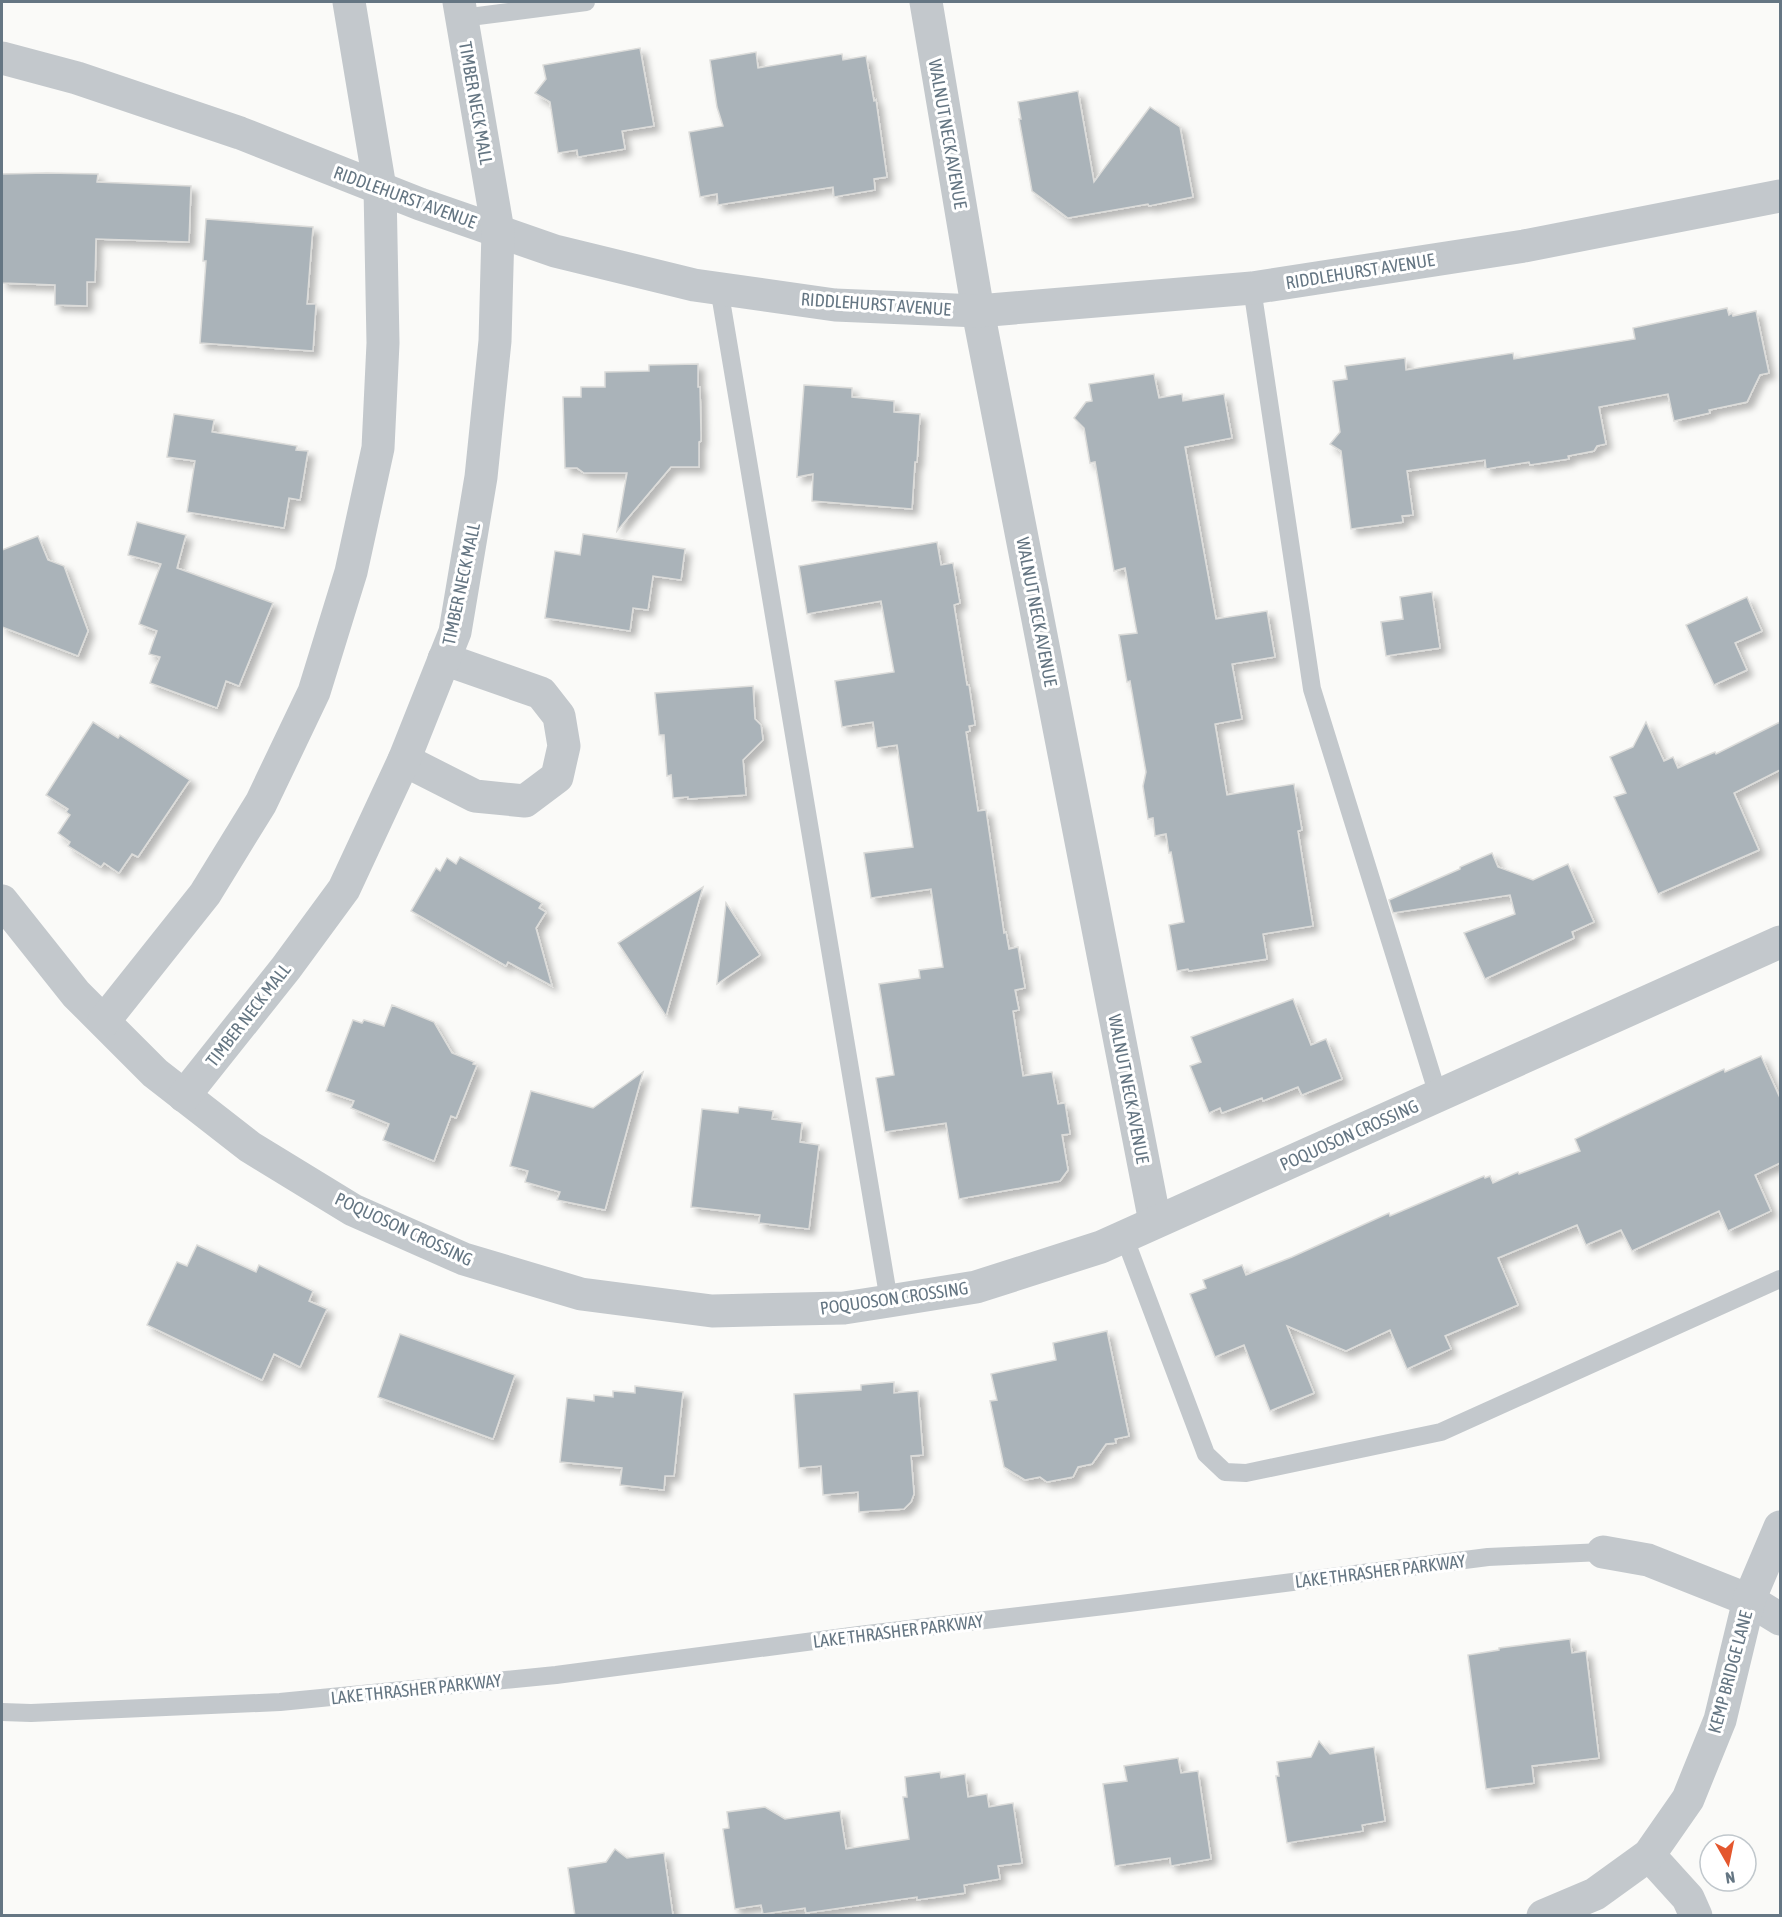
<svg xmlns="http://www.w3.org/2000/svg" width="1782" height="1917" font-family="'Asap Condensed',sans-serif">
  <style>
    .building { fill: #aab3b9; stroke: #dcdcda; stroke-width: 1.5; filter: url(#shadow) }
    .lines { fill: none; stroke-linecap: round; stroke-linejoin: round }
    .lane { stroke: #c3c8cc; stroke-width: 18 }
    .street { stroke: #c3c8cc; stroke-width: 33 }
    .labels { text-anchor: middle; dominant-baseline: central; stroke-width: 6; stroke-linejoin: round; paint-order: stroke }
    .street-label { font-size: 18px; fill: #657683; stroke: #fff }
  </style>
  <defs>
    <filter id="shadow"><feDropShadow dx="5.5" dy="5.5" stdDeviation="3" flood-color="#0004"/></filter>
  </defs>
  <rect width="100%" height="100%" fill="#fafaf8"/>
  <!-- building -->
  <g class="building">
    <path d="M 640,48 L 654,126 L 622,131 L 625,149 L 578,157 L 577,150 L 558,153 L 550,102 L 535,93 L 546,79 L 543,65 Z"/>
    <path d="M 756,52 L 758,68 L 842,54 L 843,60 L 866,56 L 874,101 L 876,100 L 887,177 L 874,179 L 875,190 L 834,197 L 833,187 L 718,205 L 717,194 L 700,197 L 689,132 L 723,126 L 717,107 L 710,60 Z"/>
    <path d="M 1078,91 L 1094,182 L 1150,107 L 1180,127 L 1193,197 L 1149,206 L 1148,204 L 1068,218 L 1032,191 L 1019,119 L 1021,119 L 1018,102 Z"/>
    <path d="M 47,173 L 98,174 L 97,182 L 191,186 L 189,242 L 96,239 L 95,282 L 87,282 L 87,306 L 55,305 L 55,285 L 2,283 L 2,174 Z"/>
    <path d="M 206,219 L 313,227 L 307,304 L 316,304 L 313,351 L 200,343 L 206,261 L 203,261 Z"/>
    <path d="M 1727,308 L 1729,315 L 1732,313 L 1733,316 L 1756,311 L 1769,373 L 1760,375 L 1747,402 L 1709,410 L 1710,413 L 1674,421 L 1668,394 L 1599,407 L 1606,444 L 1597,446 L 1594,451 L 1568,456 L 1569,459 L 1530,465 L 1529,462 L 1486,469 L 1485,460 L 1407,471 L 1413,515 L 1402,516 L 1403,522 L 1351,529 L 1341,451 L 1330,444 L 1340,432 L 1333,381 L 1347,379 L 1345,366 L 1405,358 L 1406,370 L 1513,353 L 1514,359 L 1635,339 L 1633,328 Z"/>
    <path d="M 698,364 L 698,387 L 700,387 L 701,434 L 701,441 L 699,442 L 699,467 L 671,467 L 617,531 L 627,473 L 584,473 L 577,468 L 565,468 L 563,397 L 581,397 L 581,387 L 605,387 L 605,372 L 649,371 L 649,365 Z"/>
    <path d="M 1154,374 L 1159,398 L 1182,394 L 1183,401 L 1224,394 L 1232,438 L 1185,447 L 1216,619 L 1267,611 L 1275,657 L 1232,664 L 1242,719 L 1215,724 L 1227,795 L 1294,784 L 1302,830 L 1298,831 L 1313,926 L 1263,934 L 1267,959 L 1189,971 L 1188,969 L 1177,971 L 1169,925 L 1184,922 L 1171,852 L 1169,853 L 1166,834 L 1155,836 L 1153,818 L 1148,819 L 1143,786 L 1146,772 L 1130,681 L 1127,682 L 1119,635 L 1137,633 L 1125,568 L 1114,571 L 1095,462 L 1090,463 L 1084,428 L 1074,418 L 1086,402 L 1092,401 L 1089,384 Z"/>
    <path d="M 804,385 L 852,388 L 852,397 L 894,401 L 894,412 L 920,414 L 917,462 L 915,462 L 912,509 L 812,501 L 813,474 L 797,477 Z"/>
    <path d="M 174,414 L 214,420 L 212,432 L 297,446 L 296,450 L 308,451 L 300,500 L 289,498 L 284,528 L 187,512 L 195,461 L 167,457 Z"/>
    <path d="M 137,522 L 186,535 L 177,568 L 273,603 L 239,686 L 226,681 L 217,708 L 150,683 L 160,657 L 149,654 L 157,631 L 139,624 L 161,564 L 128,555 Z"/>
    <path d="M 583,534 L 685,549 L 681,580 L 653,576 L 648,610 L 633,608 L 630,631 L 545,618 L 555,551 L 580,555 Z"/>
    <path d="M 38,536 L 48,560 L 64,566 L 88,631 L 78,656 L 2,627 L 2,550 Z"/>
    <path d="M 937,542 L 941,565 L 953,563 L 960,603 L 954,605 L 967,685 L 969,685 L 975,725 L 969,726 L 970,731 L 966,732 L 978,811 L 986,810 L 1004,933 L 1006,932 L 1009,949 L 1018,947 L 1025,988 L 1015,990 L 1019,1010 L 1013,1011 L 1023,1076 L 1052,1072 L 1058,1104 L 1065,1103 L 1070,1134 L 1062,1135 L 1068,1170 L 1060,1181 L 959,1199 L 946,1123 L 885,1132 L 876,1078 L 894,1075 L 879,984 L 920,978 L 919,970 L 943,967 L 931,889 L 871,898 L 864,853 L 913,847 L 897,745 L 877,748 L 873,722 L 842,727 L 835,681 L 894,672 L 881,601 L 807,614 L 799,566 Z"/>
    <path d="M 1432,592 L 1440,648 L 1386,656 L 1381,622 L 1403,619 L 1400,597 Z"/>
    <path d="M 1747,597 L 1762,631 L 1735,643 L 1747,670 L 1714,685 L 1686,625 Z"/>
    <path d="M 753,686 L 755,719 L 761,725 L 763,740 L 743,760 L 746,795 L 688,799 L 688,797 L 673,798 L 671,775 L 667,776 L 664,735 L 659,735 L 655,693 Z"/>
    <path d="M 93,722 L 118,738 L 120,735 L 190,780 L 138,857 L 132,854 L 119,873 L 104,863 L 101,867 L 68,846 L 70,842 L 58,833 L 70,815 L 66,812 L 68,809 L 46,795 Z"/>
    <path d="M 1646,722 L 1664,761 L 1673,757 L 1678,768 L 1715,752 L 1716,754 L 1780,722 L 1780,770 L 1734,793 L 1759,850 L 1658,894 L 1614,797 L 1626,793 L 1610,757 L 1633,747 Z"/>
    <path d="M 1492,853 L 1498,867 L 1533,880 L 1568,864 L 1594,922 L 1572,932 L 1574,938 L 1485,979 L 1464,933 L 1515,914 L 1510,895 L 1393,913 L 1389,900 L 1460,869 L 1460,867 Z"/>
    <path d="M 460,857 L 542,903 L 539,908 L 546,912 L 536,928 L 552,986 L 508,962 L 506,966 L 411,911 L 436,868 L 440,871 L 447,858 L 456,864 Z"/>
    <path d="M 703,887 L 666,1016 L 618,943 Z"/>
    <path d="M 726,903 L 760,955 L 717,984 Z"/>
    <path d="M 1293,999 L 1311,1045 L 1326,1039 L 1342,1079 L 1302,1095 L 1298,1087 L 1263,1101 L 1262,1098 L 1222,1113 L 1220,1108 L 1209,1113 L 1190,1066 L 1201,1062 L 1191,1037 Z"/>
    <path d="M 392,1005 L 434,1022 L 452,1053 L 474,1062 L 473,1064 L 477,1065 L 456,1118 L 451,1116 L 434,1161 L 383,1140 L 389,1124 L 351,1108 L 354,1101 L 326,1091 L 353,1020 L 362,1023 L 364,1020 L 384,1026 Z"/>
    <path d="M 1761,1056 L 1780,1098 L 1780,1163 L 1755,1175 L 1771,1211 L 1728,1231 L 1719,1211 L 1632,1251 L 1621,1230 L 1586,1245 L 1577,1225 L 1498,1258 L 1518,1305 L 1445,1336 L 1451,1349 L 1407,1369 L 1390,1330 L 1346,1351 L 1287,1326 L 1314,1393 L 1270,1411 L 1244,1345 L 1215,1357 L 1190,1294 L 1206,1288 L 1203,1280 L 1242,1265 L 1246,1275 L 1292,1257 L 1389,1213 L 1390,1216 L 1484,1176 L 1485,1178 L 1490,1176 L 1493,1183 L 1518,1172 L 1519,1174 L 1580,1151 L 1575,1139 L 1724,1069 L 1725,1072 Z"/>
    <path d="M 643,1072 L 605,1210 L 557,1200 L 560,1192 L 525,1182 L 528,1171 L 510,1166 L 531,1091 L 593,1108 Z"/>
    <path d="M 739,1107 L 773,1111 L 772,1119 L 802,1123 L 800,1142 L 819,1145 L 809,1229 L 759,1223 L 760,1215 L 691,1207 L 702,1109 L 738,1113 Z"/>
    <path d="M 197,1245 L 256,1272 L 259,1265 L 313,1291 L 309,1301 L 327,1309 L 300,1367 L 274,1354 L 262,1380 L 147,1325 L 177,1262 L 187,1266 Z"/>
    <path d="M 1107,1331 L 1129,1436 L 1115,1439 L 1116,1443 L 1106,1444 L 1092,1464 L 1078,1467 L 1073,1477 L 1047,1482 L 1040,1477 L 1025,1480 L 1004,1467 L 990,1401 L 997,1400 L 991,1374 L 1056,1360 L 1053,1343 Z"/>
    <path d="M 400,1334 L 515,1375 L 493,1439 L 378,1397 Z"/>
    <path d="M 894,1382 L 894,1393 L 918,1391 L 923,1455 L 911,1456 L 914,1494 L 911,1502 L 904,1509 L 859,1512 L 858,1492 L 823,1495 L 821,1466 L 799,1468 L 794,1394 L 861,1390 L 861,1385 Z"/>
    <path d="M 635,1386 L 683,1392 L 674,1476 L 665,1476 L 664,1490 L 620,1485 L 622,1468 L 560,1462 L 567,1398 L 594,1401 L 594,1395 L 613,1397 L 613,1391 L 635,1393 Z"/>
    <path d="M 1570,1639 L 1572,1653 L 1586,1651 L 1599,1758 L 1532,1766 L 1534,1783 L 1486,1789 L 1468,1655 L 1499,1650 L 1499,1648 Z"/>
    <path d="M 1319,1741 L 1330,1754 L 1374,1747 L 1385,1821 L 1362,1825 L 1363,1831 L 1287,1843 L 1276,1776 L 1279,1776 L 1277,1762 L 1311,1757 Z"/>
    <path d="M 1178,1758 L 1181,1773 L 1198,1771 L 1211,1859 L 1171,1866 L 1170,1858 L 1115,1866 L 1103,1784 L 1127,1781 L 1124,1766 Z"/>
    <path d="M 940,1772 L 941,1778 L 965,1774 L 968,1797 L 987,1794 L 989,1807 L 1013,1803 L 1022,1863 L 998,1866 L 1000,1879 L 964,1885 L 965,1893 L 917,1900 L 917,1897 L 806,1913 L 805,1908 L 763,1914 L 761,1905 L 735,1909 L 723,1829 L 729,1828 L 727,1812 L 765,1807 L 785,1819 L 840,1811 L 846,1849 L 909,1839 L 903,1797 L 907,1797 L 905,1777 Z"/>
    <path d="M 615,1849 L 627,1858 L 664,1853 L 673,1916 L 575,1916 L 568,1868 L 606,1862 Z"/>
  </g>
  <g class="lines">
    <!-- lane -->
    <g class="lane">
      <path d="M 462,18 L 586,2"/>
      <path d="M 719,288 L 889,1301"/>
      <path d="M 1252,288 L 1312,689 L 1438,1095"/>
      <path d="M 1124,1236 L 1206,1454 L 1225,1472 L 1246,1473 L 1441,1432 L 1780,1279"/>
      <path d="M 2,1712 L 31,1713 L 280,1702 L 556,1675 L 859,1635 L 1121,1604 L 1488,1557 L 1603,1552"/>
    </g>
    <!-- street -->
    <g class="street">
      <path d="M 926,2 L 978,311 L 1155,1222"/>
      <path d="M 2,58 L 77,78 L 240,133 L 420,204 L 555,251 L 694,285 L 835,305 L 978,311 L 1252,288 L 1524,246 L 1780,196"/>
      <path d="M 404,760 L 475,796 L 525,801 L 557,777 L 564,746 L 559,716 L 541,693 L 444,659"/>
      <path d="M 2,901 L 76,994 L 155,1073 L 250,1147 L 353,1210 L 464,1259 L 581,1294 L 712,1311 L 844,1308 L 889,1301 L 976,1287 L 1101,1247 L 1780,942"/>
      <path d="M 104,1021 L 205,894 L 261,803 L 314,692 L 351,572 L 378,448 L 383,343 L 380,188 L 349,2"/>
      <path d="M 184,1096 L 286,968 L 344,889 L 404,760 L 455,632 L 481,477 L 495,341 L 498,231 L 459,2"/>
      <path d="M 1603,1552 L 1648,1560 L 1749,1600 L 1780,1619"/>
      <path d="M 1649,1855 L 1688,1898 L 1696,1916"/>
      <path d="M 1543,1916 L 1595,1894 L 1649,1855 L 1688,1799 L 1720,1720 L 1749,1600 L 1780,1527"/>
    </g>
  </g>
  <g class="labels">
    <!-- street labels -->
    <g class="street-label">
      <text transform="translate(476 103) rotate(80)">TIMBER NECK MALL</text>
      <text transform="translate(948 134) rotate(80)">WALNUT NECK AVENUE</text>
      <text transform="translate(405 197) rotate(20)">RIDDLEHURST AVENUE</text>
      <text transform="translate(1360 271) rotate(-9)">RIDDLEHURST AVENUE</text>
      <text transform="translate(876 304) rotate(4)">RIDDLEHURST AVENUE</text>
      <text transform="translate(461 584) rotate(-78)">TIMBER NECK MALL</text>
      <text transform="translate(1037 612) rotate(79)">WALNUT NECK AVENUE</text>
      <text transform="translate(248 1015) rotate(-52)">TIMBER NECK MALL</text>
      <text transform="translate(1129 1089) rotate(79)">WALNUT NECK AVENUE</text>
      <text transform="translate(1349 1135) rotate(-24)">POQUOSON CROSSING</text>
      <text transform="translate(404 1229) rotate(25)">POQUOSON CROSSING</text>
      <text transform="translate(894 1298) rotate(-8)">POQUOSON CROSSING</text>
      <text transform="translate(1380 1571) rotate(-7)">LAKE THRASHER PARKWAY</text>
      <text transform="translate(898 1631) rotate(-7)">LAKE THRASHER PARKWAY</text>
      <text transform="translate(1730 1672) rotate(-75)">KEMP BRIDGE LANE</text>
      <text transform="translate(416 1689) rotate(-6)">LAKE THRASHER PARKWAY</text>
    </g>
  </g>
  <!-- border -->
  <rect width="1782" height="1917" fill="none" stroke="#657683" stroke-width="6"/>
  <!-- north arrow -->
  <g transform="translate(1728 1863) rotate(171)"><circle r="28" fill="#ffffff" stroke="#c1c8cd" stroke-width="1.5"/>
  <path d="M0-4.5L10 22L0 15L-10 22Z" fill="#e4572e"/>
  <text y="-9" font-size="16" font-weight="bold" text-anchor="middle" fill="#657683">N</text>
  </g>
</svg>
